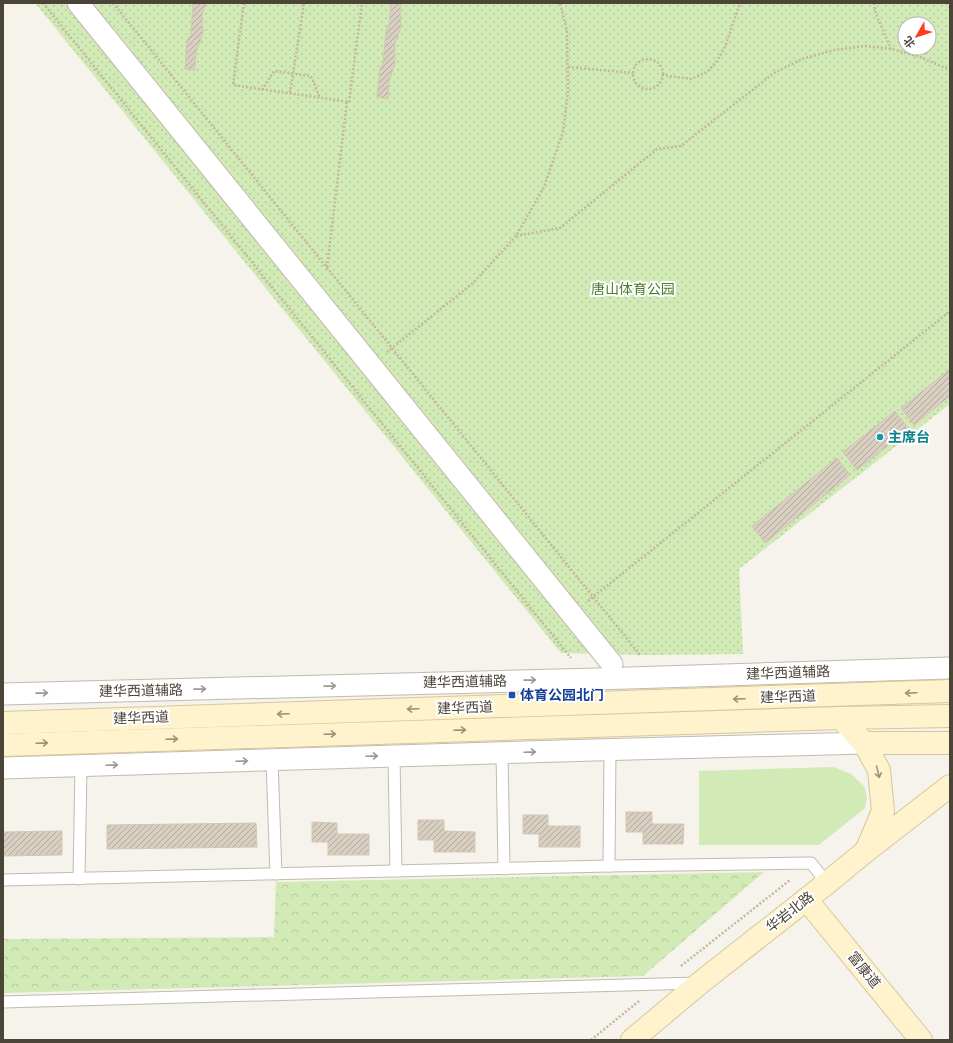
<svg xmlns="http://www.w3.org/2000/svg" width="953" height="1043" font-family="Figtree,'Noto Sans SC',sans-serif">
  <style>
    .grass { fill: #d2eab5 }
    .forest { fill: url(#forest-crowns) }
    .park { fill: url(#park-dots); fill-rule: evenodd }
    .building { fill: url(#building-hatch); stroke: #d3c7b4 }
    .lines { fill: none; stroke-linecap: round; stroke-linejoin: round }
    .lane-casing { stroke: #c2bbae; stroke-width: 13 }
    .street-casing { stroke: #c2bbae; stroke-width: 23 }
    .secondary-casing { stroke: #d6c79b; stroke-width: 24 }
    .path { stroke: #c4b79f; stroke-width: 2.5; stroke-dasharray: 2 2; stroke-linecap: butt }
    .lane { stroke: #fff; stroke-width: 11 }
    .street { stroke: #fff; stroke-width: 21 }
    .secondary { stroke: #fff3cd; stroke-width: 22 }
    .oneway { stroke: #9c9892 }
    .oneway2 { stroke: #9c937c }
    .culture-dot { fill: #0f9aa8; stroke: #fff; stroke-width: 1.5 }
    .transit-dot { fill: #1a4fb4; stroke: #fff; stroke-width: 1.5 }
    .labels { text-anchor: middle; dominant-baseline: central; stroke-width: 4; stroke-linejoin: round; paint-order: stroke }
    .park-label { font-size: 14px; fill: #4a7f2a; stroke: #fff }
    .culture-label { font-size: 14px; font-weight: bold; fill: #0d838f; stroke: #fff; text-anchor: start }
    .street-label { font-size: 14px; fill: #4b4439; stroke: #fff }
    .transit-label { font-size: 14px; font-weight: bold; fill: #164399; stroke: #fff; text-anchor: start }
  </style>
  <defs>
    <pattern id="forest-crowns" width="20" height="18" patternUnits="userSpaceOnUse"><rect width="20" height="18" fill="#d2eab5"/><path d="M2 6a3 3 0 1 1 6 0M12 15a3 3 0 1 1 6 0" fill="none" stroke="#b6ca9c"/></pattern>
    <pattern id="park-dots" width="8" height="8" patternUnits="userSpaceOnUse"><rect width="8" height="8" fill="#d2eab5"/><path d="M2 2h.1M6 6h.1" fill="none" stroke="#b6ca9c" stroke-width="1.8" stroke-linecap="round"/></pattern>
    <pattern id="building-hatch" width="6" height="6" patternUnits="userSpaceOnUse"><rect width="6" height="6" fill="#d8cfc1"/><path d="M-1 1l2-2M0 6l6-6M5 7l2-2" fill="none" stroke="#b1aa9e"/></pattern>
  </defs>
  <rect width="100%" height="100%" fill="#f6f3ec"/>
  <!-- grass -->
  <path class="grass" d="M 833,767 L 851,774 L 864,786 L 867,798 L 865,808 L 819,845 L 699,845 L 699,771 Z"/>
  <!-- forest -->
  <path class="forest" d="M 764,872 L 643,976 L 3,993 L 3,939 L 274,937 L 276,882 Z"/>
  <!-- park -->
  <path class="park" d="M 35,3 L 950,3 L 950,404 L 739,569 L 743,654 L 646,655 L 561,653 ZM 905,24 L 929,24 L 929,48 L 905,48 Z"/>
  <!-- building -->
  <g class="building">
    <path d="M 193,3 L 206,3 L 202,15 L 203,34 L 196,52 L 195,70 L 185,69 L 187,40 L 191,35 Z"/>
    <path d="M 391,3 L 402,3 L 400,9 L 401,27 L 395,43 L 395,63 L 389,81 L 388,99 L 377,97 L 380,69 L 383,63 L 386,31 L 389,24 Z"/>
    <path d="M 950,369 L 950,396 L 914,425 L 901,408 Z"/>
    <path d="M 895,411 L 909,429 L 857,470 L 843,452 Z"/>
    <path d="M 837,458 L 850,475 L 765,543 L 752,526 Z"/>
    <path d="M 626,812 L 652,812 L 652,824 L 684,824 L 683,844 L 643,844 L 643,832 L 626,832 Z"/>
    <path d="M 523,815 L 548,815 L 548,826 L 580,826 L 580,847 L 539,847 L 539,834 L 523,834 Z"/>
    <path d="M 418,820 L 444,820 L 444,831 L 475,832 L 475,852 L 434,852 L 434,840 L 418,840 Z"/>
    <path d="M 312,822 L 337,823 L 337,834 L 369,834 L 369,855 L 328,855 L 328,842 L 312,842 Z"/>
    <path d="M 256,823 L 257,847 L 107,849 L 107,825 Z"/>
    <path d="M 62,831 L 62,855 L 3,856 L 3,832 Z"/>
  </g>
  <g class="lines">
    <!-- lane casing -->
    <g class="lane-casing">
      <g id="lane">
        <path d="M 502,752 L 504,869"/>
        <path d="M 394,756 L 396,871"/>
        <path d="M 272,760 L 276,874"/>
        <path d="M 609,866 L 610,750"/>
        <path d="M 79,879 L 81,766"/>
        <path d="M 3,880 L 609,866 L 811,863 L 827,883"/>
        <path d="M 3,1002 L 698,983"/>
      </g>
    </g>
    <!-- street casing -->
    <g class="street-casing">
      <g id="street">
        <path d="M 78,3 L 612,664"/>
        <path d="M 3,694 L 597,679 L 950,668"/>
        <path d="M 3,768 L 594,750 L 864,743"/>
      </g>
    </g>
    <!-- secondary casing -->
    <g class="secondary-casing">
      <g id="secondary">
        <path d="M 841,718 L 864,743 L 879,770 L 883,811 L 867,849"/>
        <path d="M 3,723 L 950,691"/>
        <path d="M 864,743 L 950,743"/>
        <path d="M 3,745 L 841,718 L 950,716"/>
        <path d="M 806,899 L 921,1040"/>
        <path d="M 632,1040 L 700,983 L 827,883 L 866,851 L 950,786"/>
      </g>
    </g>
    <!-- path -->
    <g class="path">
      <path d="M 43,3 L 571,658"/>
      <path d="M 113,3 L 641,656"/>
      <path d="M 244,3 L 233,85 L 349,102 L 362,3"/>
      <path d="M 874,3 L 876,14 L 891,49"/>
      <path d="M 946,3 L 950,7"/>
      <circle cx="648" cy="74" r="15"/>
      <path d="M 568,67 L 633,73"/>
      <path d="M 662,75 L 691,79 L 707,72 L 717,61 L 725,47 L 740,3"/>
      <path d="M 262,90 L 274,71 L 311,76 L 320,98"/>
      <path d="M 290,93 L 304,3"/>
      <path d="M 516,236 L 560,228 L 657,149 L 681,146 L 774,73 L 802,59 L 834,50 L 864,46 L 892,49 L 920,57 L 950,70"/>
      <path d="M 327,267 L 347,102"/>
      <path d="M 387,352 L 473,283 L 516,236 L 544,187 L 563,132 L 568,91 L 567,31 L 560,3"/>
      <path d="M 588,601 L 950,311"/>
      <path d="M 681,966 L 790,880"/>
      <path d="M 591,1040 L 639,1001"/>
    </g>
    <!-- lane -->
    <use href="#lane" class="lane"/>
    <!-- street -->
    <use href="#street" class="street"/>
    <!-- secondary -->
    <use href="#secondary" class="secondary"/>
  </g>
  <!-- one-way arrows -->
  <defs><path id="oneway-shaft" d="M-6 0H5M1.5-3L5.5 0L1.5 3" fill="none" stroke-width="1.6" stroke-linecap="round" stroke-linejoin="round"/></defs>
  <g class="oneway">
    <use href="#oneway-shaft" transform="translate(530 680) rotate(-1)"/>
    <use href="#oneway-shaft" transform="translate(330 686) rotate(-1)"/>
    <use href="#oneway-shaft" transform="translate(200 689) rotate(-1)"/>
    <use href="#oneway-shaft" transform="translate(42 693) rotate(-1)"/>
    <use href="#oneway-shaft" transform="translate(530 752) rotate(-2)"/>
    <use href="#oneway-shaft" transform="translate(372 756) rotate(-2)"/>
    <use href="#oneway-shaft" transform="translate(242 761) rotate(-2)"/>
    <use href="#oneway-shaft" transform="translate(112 765) rotate(-2)"/>
  </g>
  <g class="oneway2">
    <use href="#oneway-shaft" transform="translate(911 693) rotate(178)"/>
    <use href="#oneway-shaft" transform="translate(739 699) rotate(178)"/>
    <use href="#oneway-shaft" transform="translate(413 709) rotate(178)"/>
    <use href="#oneway-shaft" transform="translate(283 714) rotate(178)"/>
    <use href="#oneway-shaft" transform="translate(460 730) rotate(-2)"/>
    <use href="#oneway-shaft" transform="translate(330 734) rotate(-2)"/>
    <use href="#oneway-shaft" transform="translate(172 739) rotate(-2)"/>
    <use href="#oneway-shaft" transform="translate(42 743) rotate(-2)"/>
    <use href="#oneway-shaft" transform="translate(878 772) rotate(76)"/>
  </g>
  <!-- markers -->
  <circle class="culture-dot" cx="880" cy="437" r="4"/>
  <rect class="transit-dot" x="508" y="691" width="8" height="8" rx="2"/>
  <g class="labels">
    <!-- park labels -->
    <g class="park-label">
      <text x="633" y="289">唐山体育公园</text>
    </g>
    <!-- culture labels -->
    <g class="culture-label">
      <text x="888" y="437">主席台</text>
    </g>
    <!-- street labels -->
    <g class="street-label">
      <text transform="translate(788 673) rotate(-2)">建华西道辅路</text>
      <text transform="translate(465 682) rotate(-1)">建华西道辅路</text>
      <text transform="translate(141 691) rotate(-1)">建华西道辅路</text>
      <text transform="translate(788 697) rotate(-2)">建华西道</text>
      <text transform="translate(465 708) rotate(-2)">建华西道</text>
      <text transform="translate(141 718) rotate(-2)">建华西道</text>
      <text transform="translate(790 912) rotate(-38)">华岩北路</text>
      <text transform="translate(864 970) rotate(51)">富康道</text>
    </g>
    <!-- transit labels -->
    <g class="transit-label">
      <text x="520" y="695">体育公园北门</text>
    </g>
  </g>
  <!-- border -->
  <rect width="953" height="1043" fill="none" stroke="#4b4439" stroke-width="8"/>
  <!-- north arrow -->
  <g transform="translate(917 36) rotate(231)"><circle r="19" fill="#ffffff" stroke="#b7b4b0"/>
  <path d="M0-3L7 15L0 10L-7 15Z" fill="#fc3f1d"/>
  <text y="-6" font-size="11" font-weight="bold" text-anchor="middle" fill="#4b4439">北</text>
  </g>
</svg>
